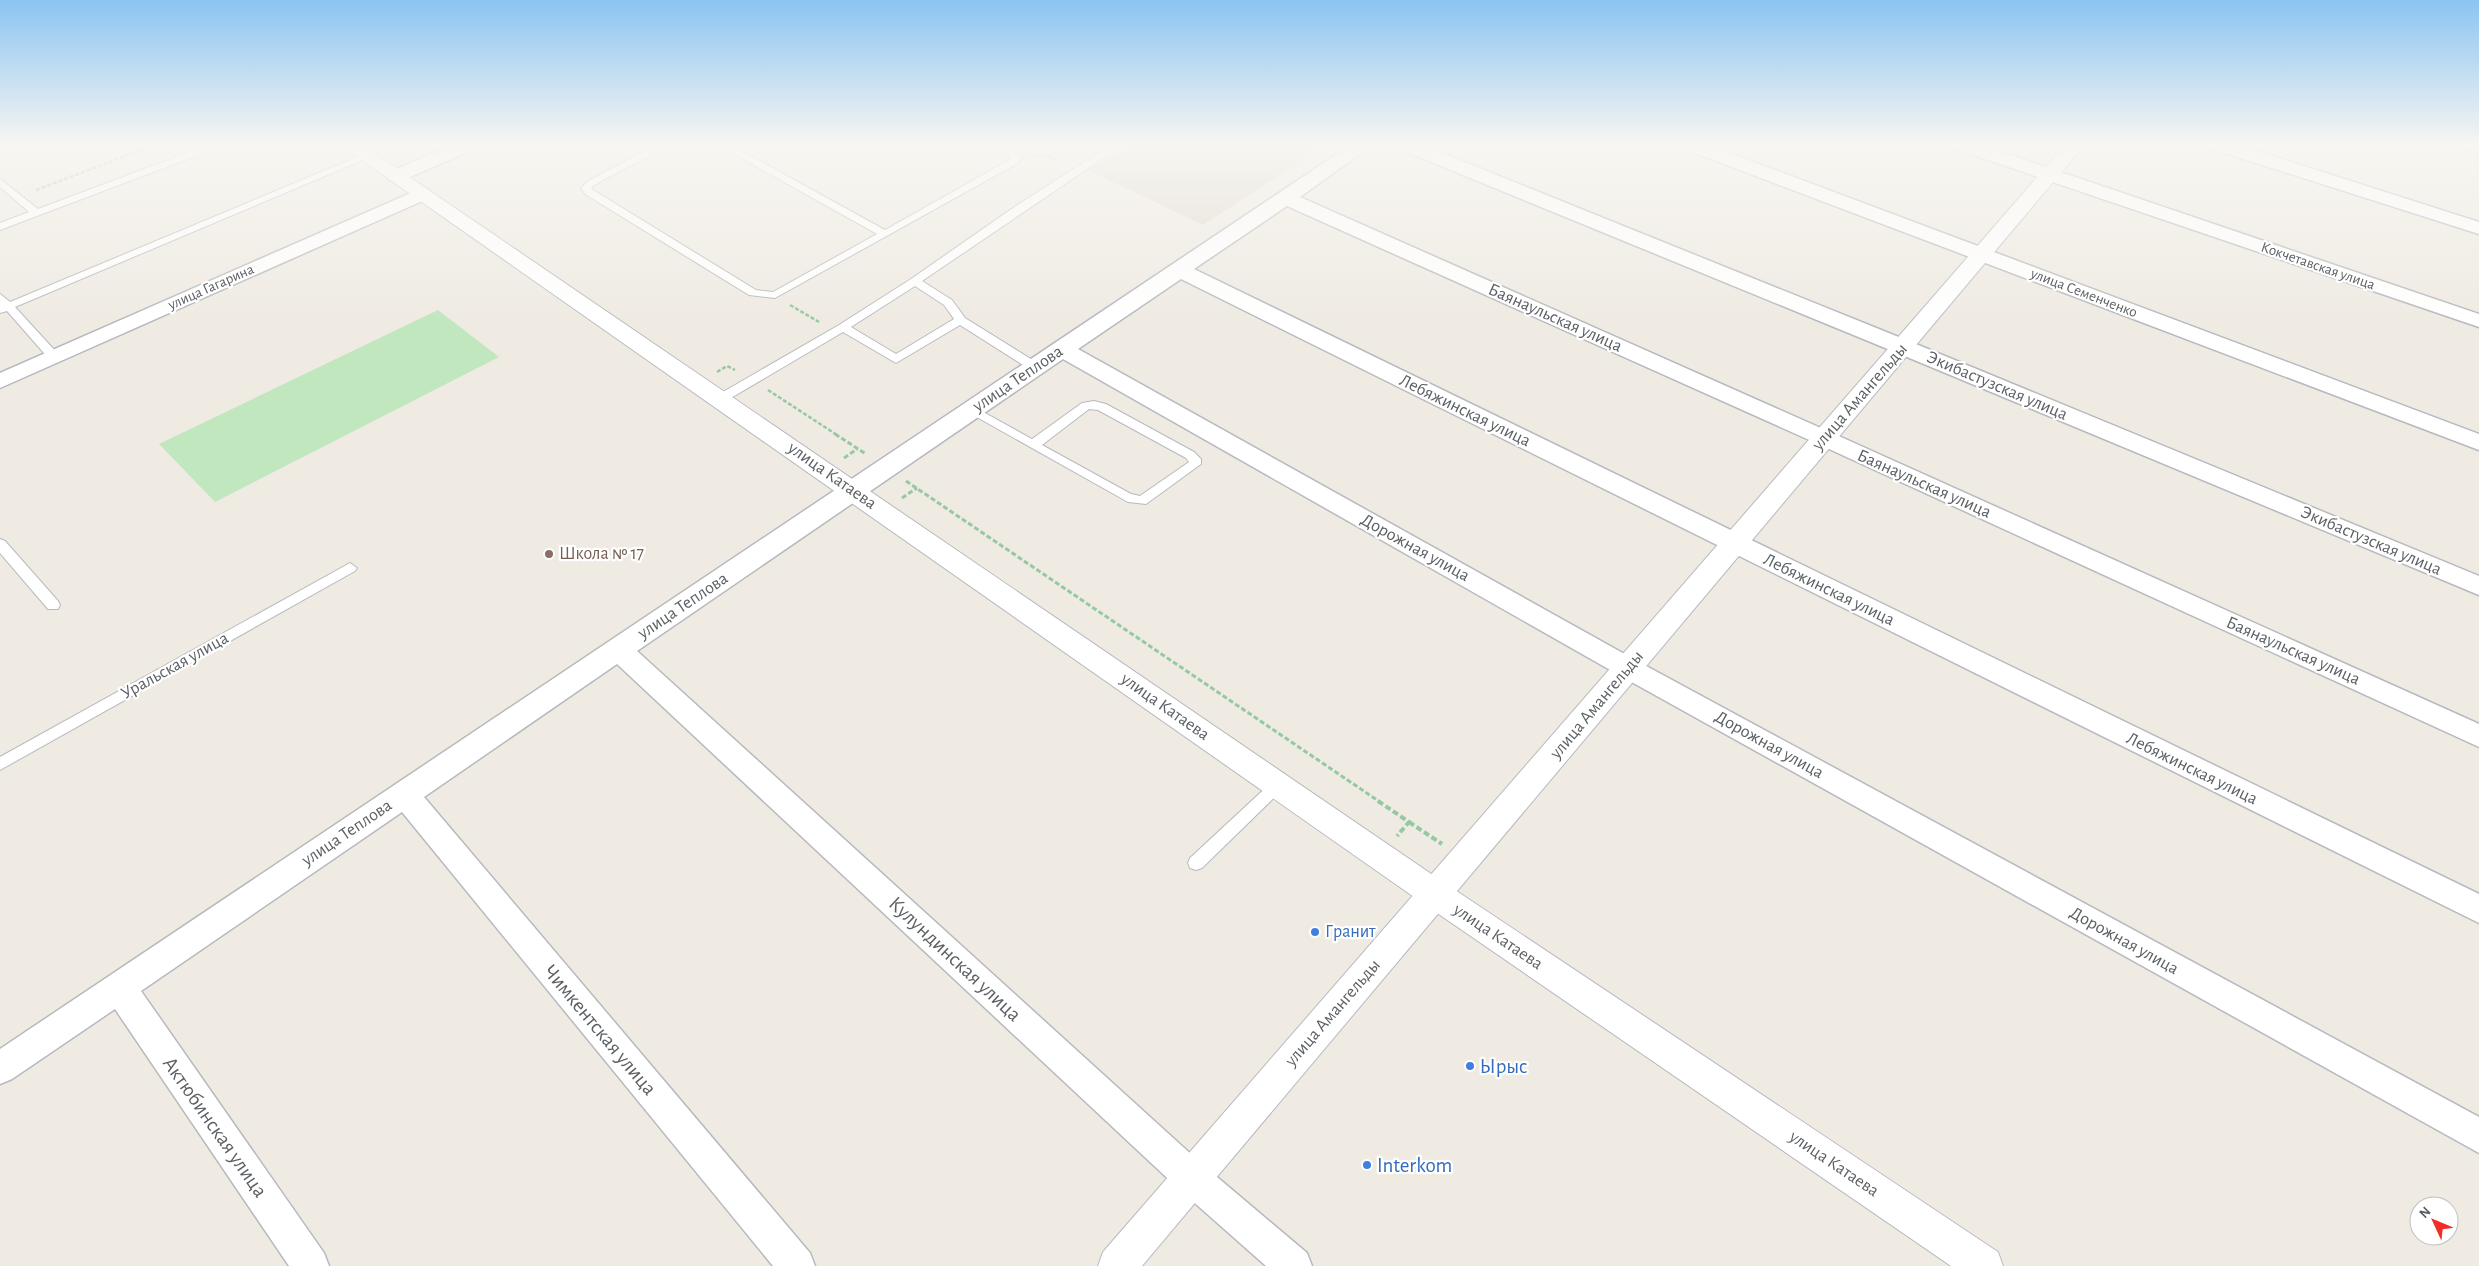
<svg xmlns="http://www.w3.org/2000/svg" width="2479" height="1266" font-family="'Alegreya Sans',sans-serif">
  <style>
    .education { fill: #dfdad1 }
    .green { fill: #c0e7be }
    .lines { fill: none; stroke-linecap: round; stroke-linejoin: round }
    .service-casing { stroke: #b6b9be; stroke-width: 2 }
    .minor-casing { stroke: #b6b9be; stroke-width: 3 }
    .tertiary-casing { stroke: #b6b9be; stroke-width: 2 }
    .secondary-casing { stroke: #b6bac0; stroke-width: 2 }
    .path-far2 { stroke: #96c9a3; stroke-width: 2.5; stroke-dasharray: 4 2; stroke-linecap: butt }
    .path-far1 { stroke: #96c9a3; stroke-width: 3; stroke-dasharray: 5 2.5; stroke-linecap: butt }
    .path { stroke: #96c9a3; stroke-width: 4; stroke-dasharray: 6 3; stroke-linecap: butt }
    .service { fill: #fff; fill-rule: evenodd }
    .minor { fill: #fff; fill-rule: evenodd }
    .tertiary { fill: #fff; fill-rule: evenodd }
    .secondary { fill: #fff; fill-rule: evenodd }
    .education-dot { fill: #8d6e63; stroke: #fff; stroke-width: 2 }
    .shop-dot { fill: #3f7fe0; stroke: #fff; stroke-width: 2 }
    .labels { text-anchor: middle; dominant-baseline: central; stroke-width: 4.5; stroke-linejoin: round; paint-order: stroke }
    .far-street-label { font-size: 15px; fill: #5b6064; stroke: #fff }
    .street-label { font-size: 18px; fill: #5b6064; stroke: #fff }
    .education-label { font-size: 18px; fill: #785e54; stroke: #fff; text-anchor: start }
    .shop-label { font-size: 18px; fill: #366cbe; stroke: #fff; text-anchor: start }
    .near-street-label { font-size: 21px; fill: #5b6064; stroke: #fff }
    .near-shop-label { font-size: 21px; fill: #366cbe; stroke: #fff; text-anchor: start }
  </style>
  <rect width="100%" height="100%" fill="#efebe3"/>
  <!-- education -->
  <path class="education" d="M 1132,144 L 1328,144 L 1203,225 L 1088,170 Z"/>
  <!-- green -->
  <path class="green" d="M 438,310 L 499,357 L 215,502 L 159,444 Z"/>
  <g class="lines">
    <!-- service casing -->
    <g class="service-casing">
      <g id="service">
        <path d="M 204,144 L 215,144 L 206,152 L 0,230 L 0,223 L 29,212 L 0,187 L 0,179 L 38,209 L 200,148 Z"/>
        <path d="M 631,144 L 643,144 L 650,149 L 658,144 L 671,144 L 594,185 L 591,188 L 593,190 L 756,290 L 773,292 L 877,234 L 716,144 L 729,144 L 885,230 L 1011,159 L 995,144 L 1006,144 L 1022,157 L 1018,163 L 775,298 L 749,295 L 585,194 L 581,188 L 588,181 L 643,152 Z"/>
        <path d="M 1112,144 L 1124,144 L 922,281 L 952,300 L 965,318 L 1039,364 L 1039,370 L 1031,370 L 960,325 L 896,363 L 843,332 L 724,402 L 716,402 L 716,396 L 839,325 L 911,279 L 1010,210 ZM 915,286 L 944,305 L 954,319 L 896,354 L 851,327 Z"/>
        <path d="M 362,155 L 370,157 L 15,307 L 58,354 L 58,360 L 50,360 L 7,311 L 0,313 L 0,294 L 10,302 Z"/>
        <path d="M 1094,401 L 1106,404 L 1194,452 L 1201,459 L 1201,464 L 1146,504 L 1128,502 L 966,411 L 972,407 L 976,408 L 1032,439 L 1082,403 ZM 1089,409 L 1098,410 L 1186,458 L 1189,462 L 1140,496 L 1131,494 L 1042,445 Z"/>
        <path d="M 0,539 L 5,541 L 58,601 L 60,605 L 58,609 L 48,609 L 0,553 Z"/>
        <path d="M 350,563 L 357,568 L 355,571 L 0,770 L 0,757 Z"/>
        <path d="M 1278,779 L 1283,781 L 1286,785 L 1283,789 L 1202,868 L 1196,870 L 1190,868 L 1188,863 L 1190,858 L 1273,781 Z"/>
      </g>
    </g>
    <!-- minor casing -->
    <g class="minor-casing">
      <g id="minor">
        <path d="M 455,144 L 480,144 L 477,148 L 403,180 L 389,180 L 387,176 L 389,172 Z"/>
        <path d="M 1352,144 L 1374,144 L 1300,197 L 1832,433 L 2479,724 L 2479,747 L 1816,443 L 1287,206 L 1194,269 L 2479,894 L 2479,923 L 1181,279 L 1078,349 L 1637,661 L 2479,1117 L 2479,1153 L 1619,675 L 1063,359 L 637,651 L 1204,1166 L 1307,1253 L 1312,1266 L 1266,1266 L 1180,1190 L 617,664 L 424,797 L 810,1253 L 815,1266 L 773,1266 L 402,812 L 141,991 L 324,1253 L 329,1266 L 289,1266 L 115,1009 L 12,1079 L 0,1084 L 0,1049 Z"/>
        <path d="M 1394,144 L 1420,144 L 1911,342 L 2479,576 L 2479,595 L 1895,352 L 1397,148 Z"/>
        <path d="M 1679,144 L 1706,144 L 2479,434 L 2479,450 L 1682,148 Z"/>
        <path d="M 1950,144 L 1978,144 L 2479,314 L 2479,327 L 1953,148 Z"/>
        <path d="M 2206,144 L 2235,144 L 2479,222 L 2479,234 L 2209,148 Z"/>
        <path d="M 2457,144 L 2479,144 L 2479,153 L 2460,148 Z"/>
        <path d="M 422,188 L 429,190 L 431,194 L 429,198 L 0,388 L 0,373 Z"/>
      </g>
    </g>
    <!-- tertiary casing -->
    <g class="tertiary-casing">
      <path id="tertiary" d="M 339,144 L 361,144 L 1446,884 L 1998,1252 L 2003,1266 L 1951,1266 L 1424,904 Z"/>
    </g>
    <!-- secondary casing -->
    <g class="secondary-casing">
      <path id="secondary" d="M 2066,144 L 2085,144 L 1142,1266 L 1098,1266 L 1103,1252 Z"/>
    </g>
    <!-- path-far2 -->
    <g class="path-far2">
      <path d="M 1035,156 L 1046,156 L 1060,161"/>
      <path d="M 36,190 L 157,144"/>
      <path d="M 790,305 L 819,322"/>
      <path d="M 717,372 L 727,366 L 735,370"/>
      <path d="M 768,390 L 837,435"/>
    </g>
    <!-- path-far1 -->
    <g class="path-far1">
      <path d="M 835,434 L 866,454"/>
      <path d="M 844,458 L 857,449"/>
      <path d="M 906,481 L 1380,802"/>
      <path d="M 902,498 L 917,488"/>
    </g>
    <!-- path -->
    <g class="path">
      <path d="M 1378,801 L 1409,822 L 1397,836"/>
      <path d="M 1409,822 L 1442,844"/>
    </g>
    <!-- service -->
    <use href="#service" class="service"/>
    <!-- minor -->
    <use href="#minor" class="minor"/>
    <!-- tertiary -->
    <use href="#tertiary" class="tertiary"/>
    <!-- secondary -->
    <use href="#secondary" class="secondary"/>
  </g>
  <!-- sky -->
  <linearGradient id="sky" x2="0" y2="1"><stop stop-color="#8cc4f1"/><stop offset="0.45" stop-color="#f8f6f2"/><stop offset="1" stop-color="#f8f6f2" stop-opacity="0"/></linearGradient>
  <rect width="2479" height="322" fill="url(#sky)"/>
  <!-- markers -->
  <circle class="education-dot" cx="549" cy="554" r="5"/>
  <g class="shop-dot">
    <circle cx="1315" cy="932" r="5"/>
    <circle cx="1470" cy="1066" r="5"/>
    <circle cx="1367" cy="1165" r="5"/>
  </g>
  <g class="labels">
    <!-- far-street labels -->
    <g class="far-street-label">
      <text transform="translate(2318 266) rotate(19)">Кокчетавская улица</text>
      <text transform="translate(211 287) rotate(-24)">улица Гагарина</text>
      <text transform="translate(2084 293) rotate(21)">улица Семенченко</text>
    </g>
    <!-- street labels -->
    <g class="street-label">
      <text transform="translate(1555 318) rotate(24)">Баянаульская улица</text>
      <text transform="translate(1018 379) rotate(-34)">улица Теплова</text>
      <text transform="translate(1997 386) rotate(23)">Экибастузская улица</text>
      <text transform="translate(1860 397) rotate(-49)">улица Амангельды</text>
      <text transform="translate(1465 411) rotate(26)">Лебяжинская улица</text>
      <text transform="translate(832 476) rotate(35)">улица Катаева</text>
      <text transform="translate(1924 484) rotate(24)">Баянаульская улица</text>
      <text transform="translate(2371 541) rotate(23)">Экибастузская улица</text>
      <text transform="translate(1415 548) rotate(29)">Дорожная улица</text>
      <text transform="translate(1829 590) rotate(26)">Лебяжинская улица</text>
      <text transform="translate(683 606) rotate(-34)">улица Теплова</text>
      <text transform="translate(2293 651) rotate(24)">Баянаульская улица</text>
      <text transform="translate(175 666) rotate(-29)">Уральская улица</text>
      <text transform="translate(1597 705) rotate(-50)">улица Амангельды</text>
      <text transform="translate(1165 707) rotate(35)">улица Катаева</text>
      <text transform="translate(1769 745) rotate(29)">Дорожная улица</text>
      <text transform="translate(2192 769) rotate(26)">Лебяжинская улица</text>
      <text transform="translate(347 833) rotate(-34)">улица Теплова</text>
      <text transform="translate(1498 937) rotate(34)">улица Катаева</text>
      <text transform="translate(2124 941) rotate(29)">Дорожная улица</text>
      <text transform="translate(1333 1013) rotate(-49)">улица Амангельды</text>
      <text transform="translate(1834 1164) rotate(34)">улица Катаева</text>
    </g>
    <!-- education labels -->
    <g class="education-label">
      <text x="559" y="554">Школа № 17</text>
    </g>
    <!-- shop labels -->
    <g class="shop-label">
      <text x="1325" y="932">Гранит</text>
    </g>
    <!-- near-street labels -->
    <g class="near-street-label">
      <text transform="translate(955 959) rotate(43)">Кулундинская улица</text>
      <text transform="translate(600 1030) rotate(50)">Чимкентская улица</text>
      <text transform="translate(215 1127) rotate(55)">Актюбинская улица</text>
    </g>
    <!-- near-shop labels -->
    <g class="near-shop-label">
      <text x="1480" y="1066">Ырыс</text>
      <text x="1377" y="1165">Interkom</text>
    </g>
  </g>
  <!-- north arrow -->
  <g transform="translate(2434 1221) rotate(314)"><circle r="24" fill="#ffffff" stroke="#bdbfc1"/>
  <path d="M0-4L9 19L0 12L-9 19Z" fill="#f12d26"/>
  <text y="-8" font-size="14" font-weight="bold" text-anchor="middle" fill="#5b6064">N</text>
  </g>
</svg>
